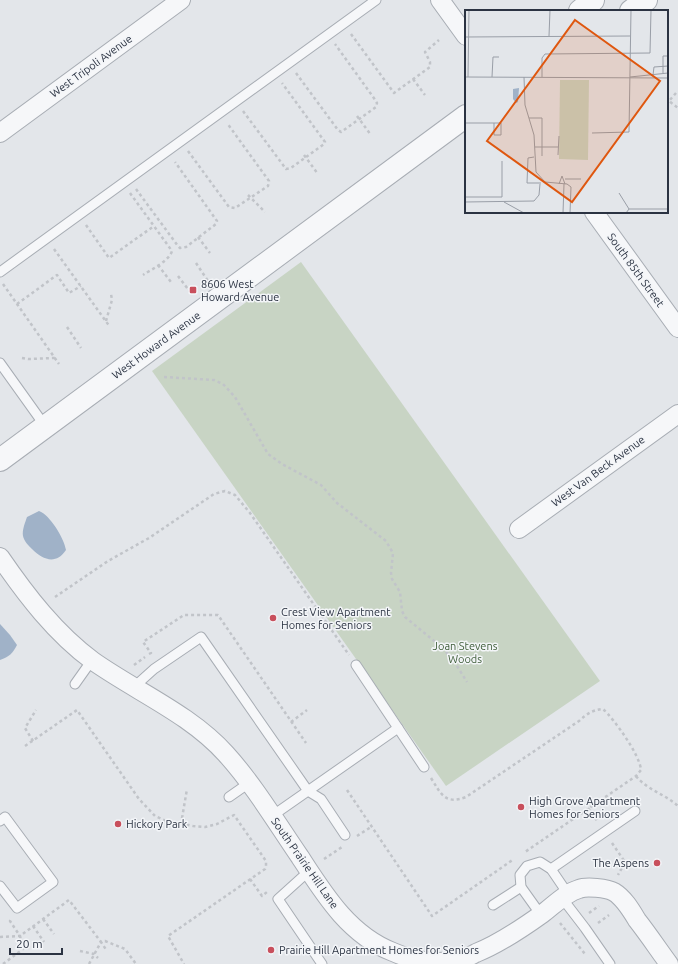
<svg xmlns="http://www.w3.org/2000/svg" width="678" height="964" font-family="Ubuntu,sans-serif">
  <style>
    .green { fill: #c8d4c4 }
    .water { fill: #a0b2c8 }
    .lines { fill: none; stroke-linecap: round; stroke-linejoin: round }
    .service-casing { stroke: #a8adb4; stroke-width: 11 }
    .minor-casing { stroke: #a8adb4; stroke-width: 20 }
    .tertiary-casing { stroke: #a8adb4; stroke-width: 24 }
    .path { stroke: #c1c4c9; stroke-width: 2.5; stroke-dasharray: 3 3; stroke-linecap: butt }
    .service { stroke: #f6f7f9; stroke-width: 9 }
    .minor { stroke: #f6f7f9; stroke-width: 18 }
    .tertiary { stroke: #f6f7f9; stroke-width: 22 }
    .poi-dot { fill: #c84f5c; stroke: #f3f5f8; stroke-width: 1.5 }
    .labels { text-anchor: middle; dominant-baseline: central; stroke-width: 3; stroke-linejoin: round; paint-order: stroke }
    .street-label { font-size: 11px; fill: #2b3342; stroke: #f3f5f8 }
    .poi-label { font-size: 11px; fill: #2b3342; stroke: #f3f5f8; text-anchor: start }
    .park-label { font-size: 11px; fill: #3f5d39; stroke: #f3f5f8 }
    .inset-road { fill: none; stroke: #999ea7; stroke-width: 1 }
    .view { fill: #df570f; fill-opacity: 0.15; stroke: #df570f; stroke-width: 2 }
    .inset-edge { fill: none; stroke: #2b3342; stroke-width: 2 }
  </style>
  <rect width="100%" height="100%" fill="#e3e6ea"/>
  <!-- green -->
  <path class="green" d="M 301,262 L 600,681 L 446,786 L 152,371 Z"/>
  <!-- water -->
  <g class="water">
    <path d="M 39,511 C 50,515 64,538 66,550 C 56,565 43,560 32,549 C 28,545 24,541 23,536 C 22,530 25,523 27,517 Z"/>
    <path d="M 0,624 L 10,635 L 17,645 C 13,653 9,657 0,660 Z"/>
  </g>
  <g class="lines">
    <!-- service casing -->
    <g class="service-casing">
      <g id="service">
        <path d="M 0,272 L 376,0"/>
        <path d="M 0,363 L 45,426"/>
        <path d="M 356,665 L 424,767"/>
        <path d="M 75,684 L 92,660"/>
        <path d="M 134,687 L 154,669 L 201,637 L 308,791 L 321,799 L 345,835"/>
        <path d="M 229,797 L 249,783"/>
        <path d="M 272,816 L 398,728"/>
        <path d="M 0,821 L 5,817 L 53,882 L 17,908 L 0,886"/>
        <path d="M 551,869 L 635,811"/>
        <path d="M 309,871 L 278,899 L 322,964"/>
        <path d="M 562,898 L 585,928 L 610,964"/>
        <path d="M 493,905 L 521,887"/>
        <path d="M 541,915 L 521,887 L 520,875 L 527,866 L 540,862 L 551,869 L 568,894"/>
      </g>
    </g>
    <!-- minor casing -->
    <g class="minor-casing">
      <g id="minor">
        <path d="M 440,0 L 466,36"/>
        <path d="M 0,133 L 181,0"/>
        <path d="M 594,212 L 678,328"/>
        <path d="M 519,529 L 678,414"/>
        <path d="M 0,557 C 26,595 56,634 93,661 C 137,692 190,714 226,754 C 254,785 276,822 300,857 C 324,894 349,935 393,952 C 413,961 437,964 459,960 C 465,959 470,956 476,953 C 499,944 521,929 542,914 C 553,906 565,893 579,889 C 586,886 607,888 614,892 C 624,898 631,910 637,920 C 648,934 658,949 669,964"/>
      </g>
    </g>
    <!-- tertiary casing -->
    <g class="tertiary-casing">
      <g id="tertiary">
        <path d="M 580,11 L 593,0"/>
        <path d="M 631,11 L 646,0"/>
        <path d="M 0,460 L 466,116"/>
      </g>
    </g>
    <!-- path -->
    <g class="path">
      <path d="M 351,34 L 394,93 L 430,67 L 430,62 L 425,52 L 439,40"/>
      <path d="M 296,73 L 338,130 L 341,132 L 376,107 L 377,103 L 376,101 L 335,44"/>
      <path d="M 413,79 L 425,95"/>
      <path d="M 676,93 L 669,101 L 678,108"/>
      <path d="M 243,111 L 286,169 L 291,168 L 324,144 L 325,142 L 282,83"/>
      <path d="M 357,116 L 371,135"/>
      <path d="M 188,151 L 229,207 L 235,208 L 268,186 L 269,181 L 227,123"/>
      <path d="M 304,155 L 318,174"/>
      <path d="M 136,189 L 178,246 L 180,248 L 186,247 L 216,224 L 217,221 L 175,162"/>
      <path d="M 130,193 L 172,251 C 169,261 152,269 143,275"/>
      <path d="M 248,195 L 265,212"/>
      <path d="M 86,225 L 109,258 L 154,226"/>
      <path d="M 198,237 L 210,253"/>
      <path d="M 54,249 L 110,327"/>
      <path d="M 196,263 L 208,281"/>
      <path d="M 158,265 L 171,282"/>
      <path d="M 178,276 L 191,293 L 193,292"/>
      <path d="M 3,284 L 59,364"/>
      <path d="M 17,304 L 57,275 L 69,293 L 81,286"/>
      <path d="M 106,321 L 112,300 L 111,294"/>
      <path d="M 67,327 L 81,348"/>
      <path d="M 22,358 L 28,359 L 55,358"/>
      <path d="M 164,377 L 214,380 L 223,384 L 235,397 L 268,454 L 282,464 L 321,485 L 337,503 L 386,541 L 393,553 L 391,573 L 392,579 L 400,592 L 402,611 L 405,617 L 439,645 L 452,658 L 467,682"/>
      <path d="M 55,597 L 108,561 L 149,538 L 214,494 L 225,491 L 235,495 L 250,513 L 349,655"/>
      <path d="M 149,654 L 151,653 L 143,642 L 184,615 L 218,615 L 306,743"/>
      <path d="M 134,665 L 145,657"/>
      <path d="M 291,722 L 307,710"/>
      <path d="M 33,741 L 25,728 L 36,710"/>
      <path d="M 25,746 L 77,710 L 139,799 L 155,816 L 166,821 L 193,826 L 205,827 L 217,824 L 234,815 L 266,861 L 266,866 L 265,869 L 168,936 L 184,964"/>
      <path d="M 636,776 C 647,790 665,794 678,806"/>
      <path d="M 431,778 C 441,794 445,805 466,797 L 579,721 C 587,714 592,710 603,709 C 614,719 640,755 641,770 L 636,776 L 525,852"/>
      <path d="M 347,790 L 432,916 L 514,859"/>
      <path d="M 588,808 L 598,822"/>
      <path d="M 181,824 L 187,789"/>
      <path d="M 357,836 L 371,827"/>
      <path d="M 612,843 L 625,862 L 618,875"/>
      <path d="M 324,859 L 342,847"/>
      <path d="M 250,879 L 262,896 L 267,892"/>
      <path d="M 589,913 L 599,906"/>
      <path d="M 43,919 L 54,934"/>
      <path d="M 560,923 L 585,954"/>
      <path d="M 598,923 L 609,915"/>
      <path d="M 33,926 L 44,942"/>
      <path d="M 0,937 L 20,936 L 10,921 L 11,919"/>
      <path d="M 80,951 L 94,954 L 98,958"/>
      <path d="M 3,964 L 23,949 L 20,936 L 69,900 L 101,942 L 105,941 L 125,949 L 136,964"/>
      <path d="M 89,964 L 101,942 L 107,951"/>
    </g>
    <!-- service -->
    <use href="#service" class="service"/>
    <!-- minor -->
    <use href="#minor" class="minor"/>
    <!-- tertiary -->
    <use href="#tertiary" class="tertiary"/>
  </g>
  <!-- markers -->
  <g class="poi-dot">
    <rect x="189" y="286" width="8" height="8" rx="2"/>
    <circle cx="273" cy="618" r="4"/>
    <circle cx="521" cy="807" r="4"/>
    <circle cx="118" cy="824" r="4"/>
    <circle cx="657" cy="863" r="4"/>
    <circle cx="271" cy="950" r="4"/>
  </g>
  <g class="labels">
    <!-- street labels -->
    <g class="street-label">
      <text transform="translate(91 66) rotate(-36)">West Tripoli Avenue</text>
      <text transform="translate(636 270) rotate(54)">South 85th Street</text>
      <text transform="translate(156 345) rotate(-36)">West Howard Avenue</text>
      <text transform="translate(598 471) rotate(-36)">West Van Beck Avenue</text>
      <text transform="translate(305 863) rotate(55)">South Prairie Hill Lane</text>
    </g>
    <!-- poi labels -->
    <g class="poi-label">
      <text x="201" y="284">8606 West<tspan x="201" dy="13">Howard Avenue</tspan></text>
      <text x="281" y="612">Crest View Apartment<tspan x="281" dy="13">Homes for Seniors</tspan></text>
      <text x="529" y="801">High Grove Apartment<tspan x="529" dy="13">Homes for Seniors</tspan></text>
      <text x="126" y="824">Hickory Park</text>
      <text x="649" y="863" text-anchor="end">The Aspens</text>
      <text x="279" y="950">Prairie Hill Apartment Homes for Seniors</text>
    </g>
    <!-- park labels -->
    <g class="park-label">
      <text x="465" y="646">Joan Stevens<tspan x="465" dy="13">Woods</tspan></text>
    </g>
  </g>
  <!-- overview -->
  <g transform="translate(465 10)">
    <rect width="203" height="203" fill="#e3e6ea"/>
    <path d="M 95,70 L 124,70 L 123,150 L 94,149 Z" fill="#c8d4c4"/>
    <path d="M 54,78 L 53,92 L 51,93 L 48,89 L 48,79 Z" fill="#a0b2c8"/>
    <path class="inset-road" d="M 84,26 L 85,0M 0,27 L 165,26M 198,63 L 198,46 L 203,46M 188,65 L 189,57 L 203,56M 0,67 L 203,68M 3,67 L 4,0M 27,67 L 28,47 L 34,47M 59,67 L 60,95 L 69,125 L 71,162 L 80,172 L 102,174 L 106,177 L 105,203M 77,67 L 77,48 L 80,44 L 185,43 L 186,0M 165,67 L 203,63M 64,108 L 77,108 L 77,146M 0,113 L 36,113 L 36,125 L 29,125 L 29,113M 127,123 L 164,122 L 166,0M 70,137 L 93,137M 93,145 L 94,126M 69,147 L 63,148 L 62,173 L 76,173M 100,169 L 116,169M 94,174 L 97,166 L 100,174M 154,183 L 164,199M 0,187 L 37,187 L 37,151M 0,192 L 69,191 L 74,185 L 75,174M 39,192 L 59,203M 98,203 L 99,174M 161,203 L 164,199 L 203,199"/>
    <path class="view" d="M 110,10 L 195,71 L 107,192 L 22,131 Z"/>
    <rect width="203" height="203" class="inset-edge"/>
  </g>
  <!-- scale -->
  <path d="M10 948v6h52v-6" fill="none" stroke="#2b3342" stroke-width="2"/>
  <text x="16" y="948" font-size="12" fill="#2b3342" stroke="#f3f5f8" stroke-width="3" paint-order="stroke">20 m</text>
</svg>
